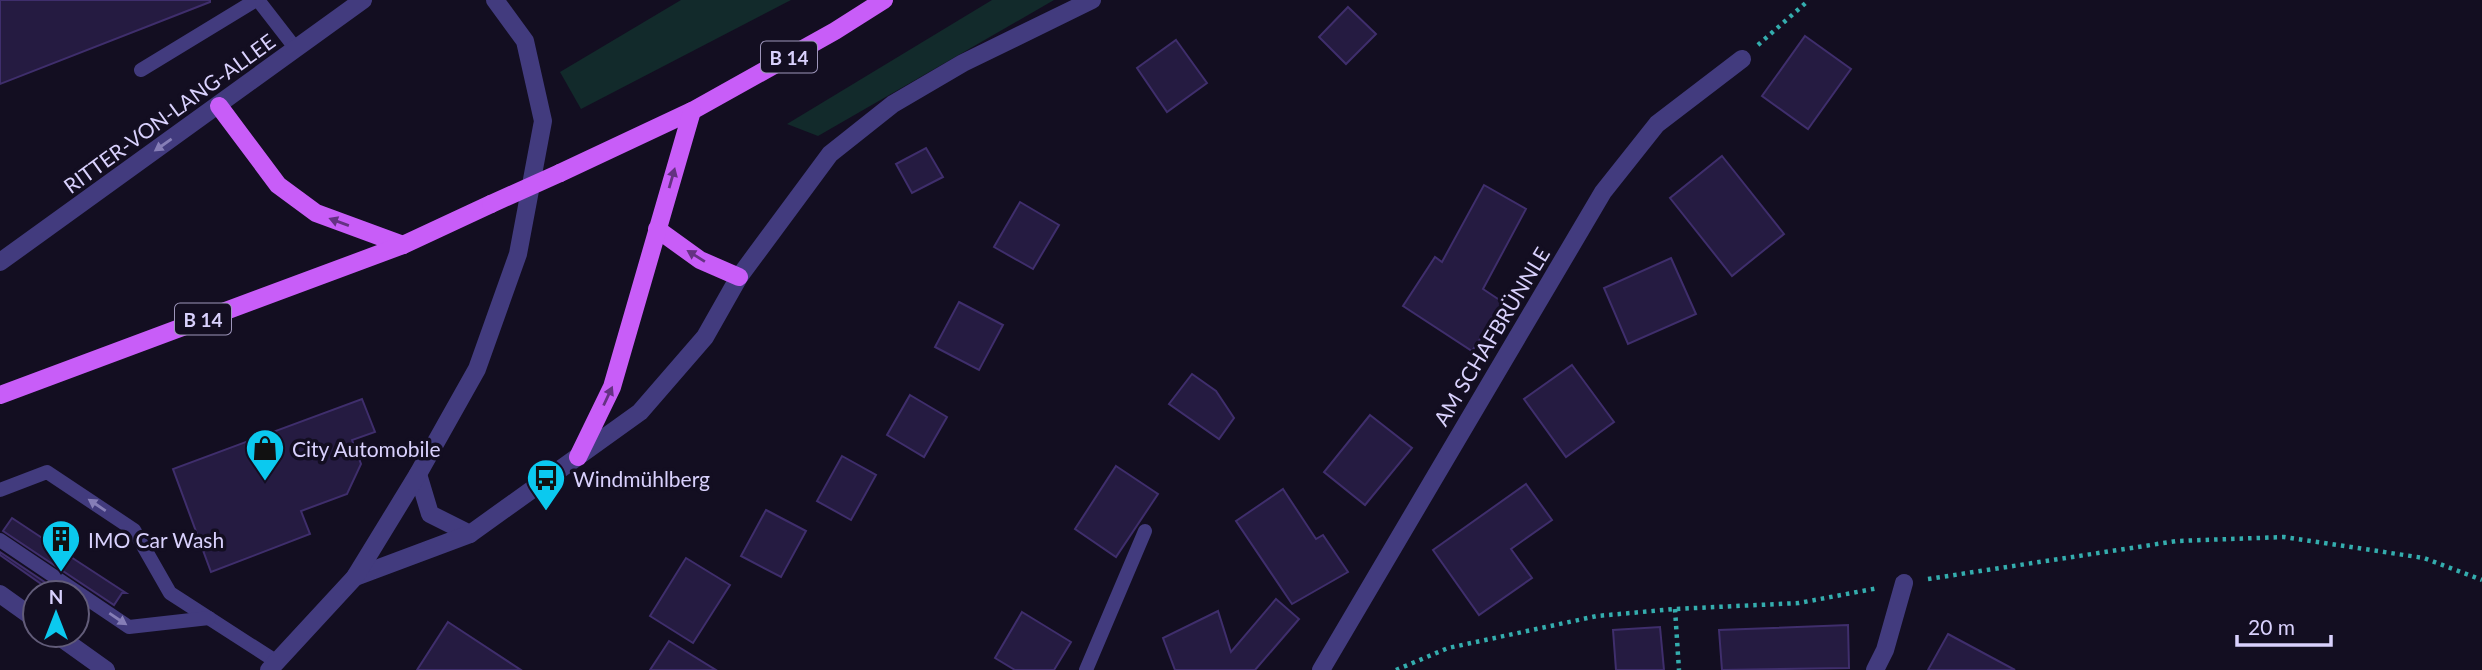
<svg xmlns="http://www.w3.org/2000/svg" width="2482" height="670" font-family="Lato,sans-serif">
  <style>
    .green { fill: #122a2b }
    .building { fill: #251b41; stroke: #3f2e6c; stroke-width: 2 }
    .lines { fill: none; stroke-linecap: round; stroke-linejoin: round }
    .path { stroke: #34adae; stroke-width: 4.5; stroke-dasharray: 3.5 5; stroke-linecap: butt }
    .lane { stroke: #423b7e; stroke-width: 14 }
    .street { stroke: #423b7e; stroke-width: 18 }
    .primary { stroke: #c85df8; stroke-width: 18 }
    .primary-bridge { stroke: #c85df8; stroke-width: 18 }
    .oneway { fill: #867eb7 }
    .oneway2 { fill: #643282 }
    .labels { text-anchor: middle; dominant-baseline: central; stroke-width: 7; stroke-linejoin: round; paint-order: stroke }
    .shield { fill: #130e21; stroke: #9e96bb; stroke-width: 2 }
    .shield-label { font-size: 19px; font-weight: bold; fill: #d9d1fd }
    .street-label { font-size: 21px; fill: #d9d1fd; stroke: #130e21 }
    .poi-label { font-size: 21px; fill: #d9d1fd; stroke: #130e21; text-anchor: start }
  </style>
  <rect width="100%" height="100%" fill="#130e21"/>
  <!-- green -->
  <g class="green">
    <path d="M 681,0 L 791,0 L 581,109 L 560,72 Z"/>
    <path d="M 992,0 L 1054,0 L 818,136 L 787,124 Z"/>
  </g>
  <!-- building -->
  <g class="building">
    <path d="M 0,0 L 210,0 L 210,2 L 0,84 Z"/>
    <path d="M 1348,7 L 1376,34 L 1346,64 L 1319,37 Z"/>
    <path d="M 1805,36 L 1851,69 L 1808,129 L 1762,96 Z"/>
    <path d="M 1176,40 L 1207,83 L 1167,112 L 1137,68 Z"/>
    <path d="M 926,148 L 943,177 L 912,193 L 896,164 Z"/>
    <path d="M 1722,156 L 1784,234 L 1732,276 L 1670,198 Z"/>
    <path d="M 1484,185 L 1526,209 L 1483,289 L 1504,303 L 1472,351 L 1403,306 L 1435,257 L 1442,262 Z"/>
    <path d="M 1020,202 L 1059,225 L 1033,269 L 994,247 Z"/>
    <path d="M 1671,258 L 1696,314 L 1628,344 L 1604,288 Z"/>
    <path d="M 959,302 L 1003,325 L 979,370 L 935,347 Z"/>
    <path d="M 1572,365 L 1614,422 L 1566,457 L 1524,399 Z"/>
    <path d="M 1192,374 L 1216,391 L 1234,418 L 1219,439 L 1169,404 Z"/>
    <path d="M 910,395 L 947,417 L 924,457 L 887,435 Z"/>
    <path d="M 362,399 L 375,432 L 352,440 L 361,464 L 347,494 L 301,511 L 310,534 L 211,572 L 173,469 Z"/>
    <path d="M 1370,415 L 1412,448 L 1365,505 L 1324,472 Z"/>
    <path d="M 842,456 L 876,475 L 851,520 L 817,501 Z"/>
    <path d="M 1116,466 L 1158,494 L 1116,557 L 1075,529 Z"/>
    <path d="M 1526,484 L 1552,520 L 1511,549 L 1532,578 L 1479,615 L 1433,550 Z"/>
    <path d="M 1283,489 L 1316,539 L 1323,535 L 1348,572 L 1292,604 L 1236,521 Z"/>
    <path d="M 766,510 L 806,531 L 781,577 L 741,556 Z"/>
    <path d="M 12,518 L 77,561 L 126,593 L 122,593 L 114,605 L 3,531 Z"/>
    <path d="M 0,552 L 61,593 L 54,593 L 0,555 Z"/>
    <path d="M 686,558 L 730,585 L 693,643 L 650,616 Z"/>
    <path d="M 1276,599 L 1299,619 L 1255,670 L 1175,670 L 1163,638 L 1218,611 L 1231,652 Z"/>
    <path d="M 1022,612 L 1071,642 L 1054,670 L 1015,670 L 995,658 Z"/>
    <path d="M 448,622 L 521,670 L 417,670 Z"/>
    <path d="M 1848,625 L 1849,668 L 1722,670 L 1719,630 Z"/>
    <path d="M 1660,627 L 1664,670 L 1616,670 L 1613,630 Z"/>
    <path d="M 1948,634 L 2015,670 L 1928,670 Z"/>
    <path d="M 669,641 L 716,670 L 650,670 Z"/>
  </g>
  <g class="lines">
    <!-- path -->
    <g class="path">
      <path d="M 1758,45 L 1809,0"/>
      <path d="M 1928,579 L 2177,541 L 2284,537 L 2424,558 L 2482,580"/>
      <path d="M 1675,609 L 1679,670"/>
      <path d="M 1396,670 L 1448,648 L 1597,616 L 1675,609 L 1799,603 L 1878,588"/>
    </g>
    <!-- lane -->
    <g class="lane">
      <path d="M 258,0 L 296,49"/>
      <path d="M 141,70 L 256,0"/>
      <path d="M 0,490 L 47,472 L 134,530 L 170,593 L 277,662"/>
      <path d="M 0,540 L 129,627 L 209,618"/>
      <path d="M 1086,670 L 1145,531"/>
    </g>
    <!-- street -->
    <g class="street">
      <path d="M 0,262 L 363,0"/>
      <path d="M 418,474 L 430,514 L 470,534"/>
      <path d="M 355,577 L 470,534 L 640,412 L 705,337 L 739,277 L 830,154 L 893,104 L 963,63 L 1092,0"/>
      <path d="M 0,594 L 35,619"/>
      <path d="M 57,635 L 106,670"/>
      <path d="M 269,670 L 355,577 L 418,474 L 477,369 L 518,254 L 543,121 L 525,41 L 495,0"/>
      <path d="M 1321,670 L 1603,192 L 1657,124 L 1742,59"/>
      <path d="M 1875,670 L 1885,650 L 1904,583"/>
    </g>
    <!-- primary -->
    <g class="primary">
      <path d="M 219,106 L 278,185 L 316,213 L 403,245"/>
      <path d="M 560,173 L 692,111 L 835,31 L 884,0"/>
      <path d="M 657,229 L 700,260 L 739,277"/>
      <path d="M 0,395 L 403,245 L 491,204"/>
      <path d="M 578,457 L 612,387 L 692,111"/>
    </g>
    <!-- primary-bridge -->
    <path class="primary-bridge" d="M 491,204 L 560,173"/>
  </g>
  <!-- one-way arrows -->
  <defs><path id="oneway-solid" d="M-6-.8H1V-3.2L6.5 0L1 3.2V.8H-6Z" transform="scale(1.75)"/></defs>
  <g class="oneway">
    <use href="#oneway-solid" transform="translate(163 145) rotate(145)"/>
    <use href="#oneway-solid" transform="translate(97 505) rotate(-146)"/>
    <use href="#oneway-solid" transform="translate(118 619) rotate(34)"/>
  </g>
  <g class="oneway2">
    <use href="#oneway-solid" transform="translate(672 178) rotate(-74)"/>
    <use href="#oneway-solid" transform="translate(339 222) rotate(-160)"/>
    <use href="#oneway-solid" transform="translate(696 256) rotate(-148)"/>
    <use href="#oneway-solid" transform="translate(608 396) rotate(-65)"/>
  </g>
  <!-- icons -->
  <defs>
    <g id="shop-pin" transform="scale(2.0125)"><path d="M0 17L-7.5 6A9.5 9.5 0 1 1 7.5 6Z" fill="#0bc9ef" stroke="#130e21"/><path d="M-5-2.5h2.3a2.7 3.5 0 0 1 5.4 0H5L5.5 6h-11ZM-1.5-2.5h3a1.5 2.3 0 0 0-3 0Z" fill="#111"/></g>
    <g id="bus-pin" transform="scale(2.0125)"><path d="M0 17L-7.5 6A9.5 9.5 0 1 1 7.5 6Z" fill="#0bc9ef" stroke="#130e21"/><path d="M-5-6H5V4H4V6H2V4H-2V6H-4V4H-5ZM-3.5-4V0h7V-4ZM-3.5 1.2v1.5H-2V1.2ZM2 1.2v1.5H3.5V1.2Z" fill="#111"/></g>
    <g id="building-pin" transform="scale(2.0125)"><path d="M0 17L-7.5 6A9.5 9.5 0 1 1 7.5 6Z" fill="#0bc9ef" stroke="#130e21"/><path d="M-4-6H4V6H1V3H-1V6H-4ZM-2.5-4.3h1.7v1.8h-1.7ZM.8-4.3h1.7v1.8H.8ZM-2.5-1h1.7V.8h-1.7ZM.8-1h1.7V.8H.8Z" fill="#111"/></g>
  </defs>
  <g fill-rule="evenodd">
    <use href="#shop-pin" x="265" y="448"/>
    <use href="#bus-pin" x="546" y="478"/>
    <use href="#building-pin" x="61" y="539"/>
  </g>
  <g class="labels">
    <!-- shield labels -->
    <g class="shield">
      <rect x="761" y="41.5" width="56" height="31" rx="5"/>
      <rect x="175" y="303.5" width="56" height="31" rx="5"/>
    </g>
    <g class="shield-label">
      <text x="789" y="57">B 14</text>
      <text x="203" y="319">B 14</text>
    </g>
    <!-- street labels -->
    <g class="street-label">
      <text transform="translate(169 113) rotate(-36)">RITTER-VON-LANG-ALLEE</text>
      <text transform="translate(1491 336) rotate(-59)">AM SCHAFBRÜNNLE</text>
    </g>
    <!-- poi labels -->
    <g class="poi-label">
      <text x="292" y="448">City Automobile</text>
      <text x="573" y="478">Windmühlberg</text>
      <text x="88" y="539">IMO Car Wash</text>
    </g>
  </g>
  <!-- north arrow -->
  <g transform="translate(56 614)"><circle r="33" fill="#130e21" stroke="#625c79" stroke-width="2"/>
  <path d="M0-5L12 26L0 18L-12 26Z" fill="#0bc9ef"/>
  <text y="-10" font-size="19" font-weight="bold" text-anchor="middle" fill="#d9d1fd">N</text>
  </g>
  <!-- scale -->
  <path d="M2237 635v10h94v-10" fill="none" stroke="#d9d1fd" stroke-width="3.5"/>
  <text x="2248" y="635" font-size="21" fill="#d9d1fd" stroke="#130e21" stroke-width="5" paint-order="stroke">20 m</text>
</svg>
